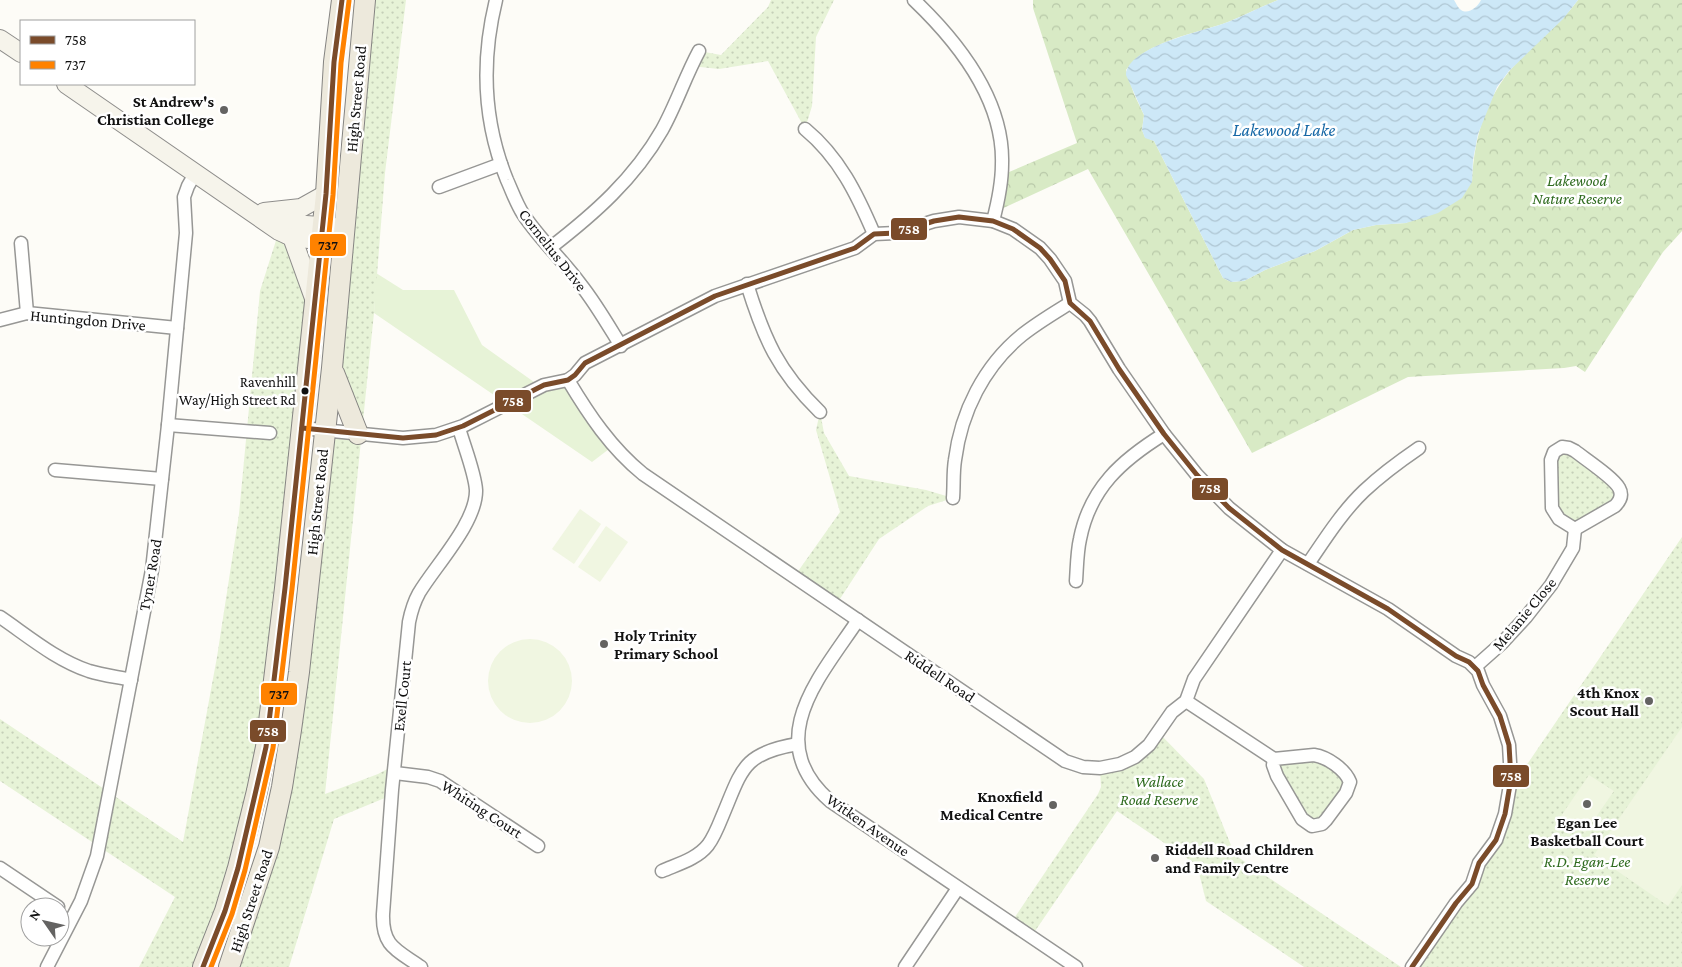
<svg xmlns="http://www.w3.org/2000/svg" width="1682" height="967" font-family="'Crimson Pro',serif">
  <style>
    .grass { fill: #e7f3d7 }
    .forest { fill: url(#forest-crowns) }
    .park { fill: url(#park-dots) }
    .pitch { fill: #f0f6e1 }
    .water { fill: url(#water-waves) }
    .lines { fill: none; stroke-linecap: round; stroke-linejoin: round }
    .minor-casing { stroke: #979795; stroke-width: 15 }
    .secondary-casing { stroke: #8e8d8b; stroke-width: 20 }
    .primary-casing { stroke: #858482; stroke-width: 22 }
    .minor { stroke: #fffffe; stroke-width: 12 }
    .secondary { stroke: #f6f4eb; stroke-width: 18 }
    .primary { stroke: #ede9dc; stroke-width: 20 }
    .bus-1-casing { stroke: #fff; stroke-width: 9 }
    .bus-2-casing { stroke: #fff; stroke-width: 9 }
    .bus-1 { stroke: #7a4b2a; stroke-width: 5 }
    .bus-2 { stroke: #ff8200; stroke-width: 5 }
    .poi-dot { fill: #646362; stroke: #fff; stroke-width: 2 }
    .bus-dot { fill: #111; stroke: #fff; stroke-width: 2 }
    .labels { text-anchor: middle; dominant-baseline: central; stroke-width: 5; stroke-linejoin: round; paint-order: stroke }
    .bus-label { font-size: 15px; fill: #111; stroke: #fff; text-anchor: end }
    .street-label { font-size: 16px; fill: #111; stroke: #fff }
    .poi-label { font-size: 16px; font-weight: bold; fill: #111; stroke: #fff; text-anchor: end }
    .park-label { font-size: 16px; font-style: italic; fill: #2f6b1f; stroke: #fff }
    .water-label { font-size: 18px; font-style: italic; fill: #1768a6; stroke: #fff }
    .line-badge { stroke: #fff; stroke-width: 2 }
    .badge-label { font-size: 14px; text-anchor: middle; font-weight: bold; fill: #fff }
    .pale-badge-label { font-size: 14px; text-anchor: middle; font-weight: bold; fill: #111 }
  </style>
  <defs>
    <pattern id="forest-crowns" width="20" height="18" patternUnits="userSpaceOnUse" patternTransform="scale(1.25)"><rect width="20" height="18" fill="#d8eac5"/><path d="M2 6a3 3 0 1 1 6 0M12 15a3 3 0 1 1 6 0" fill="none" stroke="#b8c8a8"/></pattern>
    <pattern id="park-dots" width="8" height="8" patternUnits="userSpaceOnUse" patternTransform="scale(1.25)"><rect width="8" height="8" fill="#e7f3d7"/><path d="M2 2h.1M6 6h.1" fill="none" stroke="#c5cfb8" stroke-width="1.8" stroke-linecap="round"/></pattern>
    <pattern id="water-waves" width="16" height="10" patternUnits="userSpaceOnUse" patternTransform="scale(1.25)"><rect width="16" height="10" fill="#cde8f7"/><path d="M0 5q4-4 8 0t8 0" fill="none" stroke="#afc6d3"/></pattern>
  </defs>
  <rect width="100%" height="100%" fill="#fdfcf7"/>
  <!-- grass -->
  <path class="grass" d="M 376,273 L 403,290 L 454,290 L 482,345 L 541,387 L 564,382 L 613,446 L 592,462 L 374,313 Z"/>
  <!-- forest -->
  <path class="forest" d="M 1033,0 L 1278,0 C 1261,7 1245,15 1228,22 C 1196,34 1147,40 1126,70 L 1134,94 L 1144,115 L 1142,130 L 1145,137 L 1154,141 L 1223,278 L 1231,282 L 1244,281 L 1265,270 L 1315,251 L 1353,230 L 1376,225 L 1406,223 L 1472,182 C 1474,135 1487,92 1522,57 C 1541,38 1562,22 1578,0 L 1682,0 L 1682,231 L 1663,252 L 1585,372 L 1576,366 L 1564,368 L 1408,377 L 1252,453 L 1088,169 L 995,212 L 1002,175 L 1077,143 L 1033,8 Z"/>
  <!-- park -->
  <g class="park">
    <path d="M 365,0 L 406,0 L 385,173 L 374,313 L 325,794 L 378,774 L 395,765 L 392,795 L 334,819 L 289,967 L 229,967 L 268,847 L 324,431 L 358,434 L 332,368 Z"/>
    <path d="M 771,0 L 834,0 L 816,37 L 812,106 L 805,129 L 768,61 L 719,69 L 691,66 L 699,51 L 721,55 L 768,7 Z"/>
    <path d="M 279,231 L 315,302 L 269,721 L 203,967 L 139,967 L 175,897 L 0,781 L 0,719 L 183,842 L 217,657 L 239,514 L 260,291 Z"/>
    <path d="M 820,412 L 824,433 L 849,476 L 926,490 L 953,498 L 928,506 L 879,539 L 836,605 L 794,577 L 840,512 L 816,430 Z"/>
    <path d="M 1562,447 L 1621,493 L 1581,526 L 1559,519 L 1552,456 Z"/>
    <path d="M 1682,537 L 1682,967 L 1412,967 L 1490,849 L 1511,772 L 1528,763 Z"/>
    <path d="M 1158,732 L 1204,779 L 1235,855 L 1401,967 L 1304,967 L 1206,901 L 1197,865 L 1117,811 L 1031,937 L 1011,923 L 1098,794 L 1101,787 L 1100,768 L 1114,766 Z"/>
    <path d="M 1320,756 L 1349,787 L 1312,826 L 1274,759 Z"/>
  </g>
  <!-- pitch -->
  <g class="pitch">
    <path d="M 580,509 L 601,524 L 574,564 L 552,549 Z"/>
    <path d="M 606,526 L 628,542 L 600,582 L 578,567 Z"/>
    <circle cx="530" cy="681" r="42"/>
    <path d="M 1682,727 L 1682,885 L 1668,906 L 1594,855 Z"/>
    <path d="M 1589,775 L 1614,791 L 1585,833 L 1561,816 Z"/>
  </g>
  <!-- water -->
  <path class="water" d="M 1278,0 L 1454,0 C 1456,3 1458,8 1461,10 C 1468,15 1478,7 1481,0 L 1578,0 L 1563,19 L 1509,71 L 1497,87 L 1478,134 L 1473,160 L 1472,182 L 1462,198 L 1438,213 L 1423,218 L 1406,223 L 1376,225 L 1353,230 L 1315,251 L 1265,270 L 1244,281 L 1231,282 L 1223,278 L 1154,141 L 1145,138 L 1142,130 L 1144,115 L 1126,75 C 1127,46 1205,31 1228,22 C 1245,15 1261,7 1278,0 Z"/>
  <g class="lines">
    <!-- minor casing -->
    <g class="minor-casing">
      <g id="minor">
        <path d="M 496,0 C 481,61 483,121 507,180 C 512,191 516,203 523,214 C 540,240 563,260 581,285 C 596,304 608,325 621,346"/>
        <path d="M 914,0 C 958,42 1004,100 1002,164 C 1002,183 998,202 993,221"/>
        <path d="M 805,129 C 839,157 857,194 874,234"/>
        <path d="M 439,187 L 501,164"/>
        <path d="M 21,243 L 27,313"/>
        <path d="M 550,248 C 594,214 634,179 662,130 C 676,105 685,77 699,51"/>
        <path d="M 747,284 C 764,339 778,371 820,412"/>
        <path d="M 0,320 L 27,313 L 177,328"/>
        <path d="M 568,380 C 589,415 611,448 643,474 L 1065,761 L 1083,767 L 1100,768 L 1120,764 L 1135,757 L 1149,745 L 1172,712 L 1186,701 L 1194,679 L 1282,550"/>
        <path d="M 168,425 L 270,433"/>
        <path d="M 302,428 L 403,438 L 436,435 L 463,426 L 544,385 L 568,380 L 575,375 L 585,363 L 715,296 L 855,248 L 874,234 L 896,233 L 934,221 L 959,217 L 993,221 L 1013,229 L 1040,248 L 1050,259 L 1065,281 L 1070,303 L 1085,315 L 1090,321 L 1119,369 L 1164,434 L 1197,475 L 1229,508 L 1282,550 L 1388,609 L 1456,656 L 1469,662 L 1478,671 L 1483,685 L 1500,716 L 1509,745 L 1511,779 L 1505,814 L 1496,840 L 1479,863 L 1472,884 L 1456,903 L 1412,967"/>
        <path d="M 1562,447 L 1569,448 L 1575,451 C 1585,459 1614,478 1619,488 C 1623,495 1620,501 1615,506 L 1575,529 L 1559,519 L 1552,508 L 1551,460 L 1554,452 Z"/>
        <path d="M 55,470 L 162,479"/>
        <path d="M 953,498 C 954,485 953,472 955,460 C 961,412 984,366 1022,335 C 1037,323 1054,313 1070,303"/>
        <path d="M 1308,564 C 1325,539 1342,512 1364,491 C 1381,475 1400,461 1419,448"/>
        <path d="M 1076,581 C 1077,567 1077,552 1080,539 C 1090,488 1122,460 1164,434"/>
        <path d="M 0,617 C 28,636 56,660 89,671 C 102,675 117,677 131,680"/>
        <path d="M 858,620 C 820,677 761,740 830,801 L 1076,967"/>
        <path d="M 1475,667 L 1502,643 L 1526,617 L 1551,585 L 1573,548 L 1575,529"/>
        <path d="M 1186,701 L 1274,759"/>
        <path d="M 1314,755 C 1327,757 1345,769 1350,782 L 1346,793 L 1326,820 L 1322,824 L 1312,826 L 1302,819 L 1277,776 L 1273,765 L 1274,759 Z"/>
        <path d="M 395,773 L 428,777 L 440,781 L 538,846"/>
        <path d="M 0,868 L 58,907"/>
        <path d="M 662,871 C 678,864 697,859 708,845 C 714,837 718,827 722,817 C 742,770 742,753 798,744"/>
        <path d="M 47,967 L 81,901 L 97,856 L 152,570 L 168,425 L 186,233 L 184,197 L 188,186 L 196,172"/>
        <path d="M 421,967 C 397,950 382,947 383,914 L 392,790 L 409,622 C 411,612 414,602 419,593 C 435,566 477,522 476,490 C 475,473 464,446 459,428"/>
        <path d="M 905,967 L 958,888"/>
      </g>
    </g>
    <!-- secondary casing -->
    <g class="secondary-casing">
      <g id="secondary">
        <path d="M 0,39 L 21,53"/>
        <path d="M 66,84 L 279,231 L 292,237 L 335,242"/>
        <path d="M 264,212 L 301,208 L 326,194"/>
        <path d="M 267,222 L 345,228"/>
        <path d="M 292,237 L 315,301"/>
      </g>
    </g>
    <!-- primary casing -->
    <g class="primary-casing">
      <g id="primary">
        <path d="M 334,373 L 358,434"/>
        <path d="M 203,967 L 225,911 L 238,868 L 257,791 L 266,747 L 285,588 L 315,302 L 326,194 L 334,62 L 342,0"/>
        <path d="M 229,967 L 269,847 L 282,787 L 291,730 L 299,672 L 332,368 L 365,0"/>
      </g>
    </g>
    <!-- minor -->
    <use href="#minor" class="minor"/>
    <!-- secondary -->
    <use href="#secondary" class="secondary"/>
    <!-- primary -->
    <use href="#primary" class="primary"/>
    <!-- bus-1 casing -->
    <g class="bus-1-casing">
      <g id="bus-1">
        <path d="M 302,428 L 403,438 L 436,435 L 463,426 L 544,385 L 568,380 L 575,375 L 585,363 L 715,296 L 855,248 L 874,234 L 896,233 L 934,221 L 959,217 L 993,221 L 1013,229 L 1040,248 L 1050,259 L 1065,281 L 1070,303 L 1090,321 L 1119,369 L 1164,434 L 1197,475 L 1229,508 L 1282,550 L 1388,609 L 1456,656 L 1469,662 L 1478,671 L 1483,685 L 1500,716 L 1509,745 L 1511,779 L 1505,814 L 1496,840 L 1479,863 L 1472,884 L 1456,903 L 1412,967"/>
        <path d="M 203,967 L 225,911 L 238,868 L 266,747 L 285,588 L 326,194 L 334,62 L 342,0"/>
      </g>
    </g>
    <!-- bus-2 casing -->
    <g class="bus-2-casing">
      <path id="bus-2" d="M 211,967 L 232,914 L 245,870 L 273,748 L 292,589 L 333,195 L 341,63 L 349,1"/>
    </g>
    <!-- bus-1 -->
    <use href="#bus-1" class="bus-1"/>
    <!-- bus-2 -->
    <use href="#bus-2" class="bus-2"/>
  </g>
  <!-- markers -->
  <g class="poi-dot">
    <circle cx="224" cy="110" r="5"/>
    <circle cx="604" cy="644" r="5"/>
    <circle cx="1649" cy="701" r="5"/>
    <circle cx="1587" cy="804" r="5"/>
    <circle cx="1053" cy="805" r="5"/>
    <circle cx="1155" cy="858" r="5"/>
  </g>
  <circle class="bus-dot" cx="305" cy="391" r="4.5"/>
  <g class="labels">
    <!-- bus labels -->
    <g class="bus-label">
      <text x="296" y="382">Ravenhill<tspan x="296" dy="18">Way/High Street Rd</tspan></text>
    </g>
    <!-- street labels -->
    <g class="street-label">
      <text transform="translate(356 99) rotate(-85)">High Street Road</text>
      <text transform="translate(553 250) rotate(52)">Cornelius Drive</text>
      <text transform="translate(88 320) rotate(5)">Huntingdon Drive</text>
      <text transform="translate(317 502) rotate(-84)">High Street Road</text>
      <text transform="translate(150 575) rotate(-80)">Tyner Road</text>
      <text transform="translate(1524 614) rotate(-50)">Melanie Close</text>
      <text transform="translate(940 676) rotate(34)">Riddell Road</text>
      <text transform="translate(402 696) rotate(-84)">Exell Court</text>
      <text transform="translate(482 809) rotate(33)">Whiting Court</text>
      <text transform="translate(868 825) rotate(35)">Witken Avenue</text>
      <text transform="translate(251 901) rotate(-72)">High Street Road</text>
    </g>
    <!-- poi labels -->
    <g class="poi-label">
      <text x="214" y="101">St Andrew's<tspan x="214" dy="18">Christian College</tspan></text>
      <text x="614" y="635" text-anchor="start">Holy Trinity<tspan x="614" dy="18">Primary School</tspan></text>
      <text x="1639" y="692">4th Knox<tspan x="1639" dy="18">Scout Hall</tspan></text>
      <text x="1043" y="796">Knoxfield<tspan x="1043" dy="18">Medical Centre</tspan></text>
      <text x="1587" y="822" text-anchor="middle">Egan Lee<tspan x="1587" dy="18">Basketball Court</tspan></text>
      <text x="1165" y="849" text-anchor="start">Riddell Road Children<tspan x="1165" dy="18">and Family Centre</tspan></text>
    </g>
    <!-- park labels -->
    <g class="park-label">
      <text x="1577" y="180">Lakewood<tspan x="1577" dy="18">Nature Reserve</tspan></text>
      <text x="1159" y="781">Wallace<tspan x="1159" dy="18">Road Reserve</tspan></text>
      <text x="1587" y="861">R.D. Egan-Lee<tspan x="1587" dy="18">Reserve</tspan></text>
    </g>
    <!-- water labels -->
    <g class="water-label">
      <text x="1284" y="130">Lakewood Lake</text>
    </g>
  </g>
  <g class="line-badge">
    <rect x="890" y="217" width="38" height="24" rx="5" fill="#7a4b2a"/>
    <rect x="309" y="233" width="38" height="24" rx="5" fill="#ff8200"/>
    <rect x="494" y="389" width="38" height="24" rx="5" fill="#7a4b2a"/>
    <rect x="1191" y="477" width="38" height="24" rx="5" fill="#7a4b2a"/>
    <rect x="260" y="682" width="38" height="24" rx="5" fill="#ff8200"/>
    <rect x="249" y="719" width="38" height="24" rx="5" fill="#7a4b2a"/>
    <rect x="1492" y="764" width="38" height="24" rx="5" fill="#7a4b2a"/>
  </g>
  <g class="badge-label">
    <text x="909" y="234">758</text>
    <text x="513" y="406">758</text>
    <text x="1210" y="493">758</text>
    <text x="268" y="736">758</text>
    <text x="1511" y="781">758</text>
  </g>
  <g class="pale-badge-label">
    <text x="328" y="250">737</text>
    <text x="279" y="699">737</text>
  </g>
  <!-- legend -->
  <rect x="20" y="20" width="175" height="65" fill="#ffffff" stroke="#a0a0a0"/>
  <rect x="30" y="36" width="25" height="8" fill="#7a4b2a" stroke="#a0a0a0"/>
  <text x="65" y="45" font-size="15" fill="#111111">758</text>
  <rect x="30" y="61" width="25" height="8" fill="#ff8200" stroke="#a0a0a0"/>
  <text x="65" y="70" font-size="15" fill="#111111">737</text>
  <!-- north arrow -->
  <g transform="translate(45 922) rotate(304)"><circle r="24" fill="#ffffff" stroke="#a0a0a0"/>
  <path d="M0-4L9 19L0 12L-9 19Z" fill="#646362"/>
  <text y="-8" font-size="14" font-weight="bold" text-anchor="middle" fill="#111111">N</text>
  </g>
</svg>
